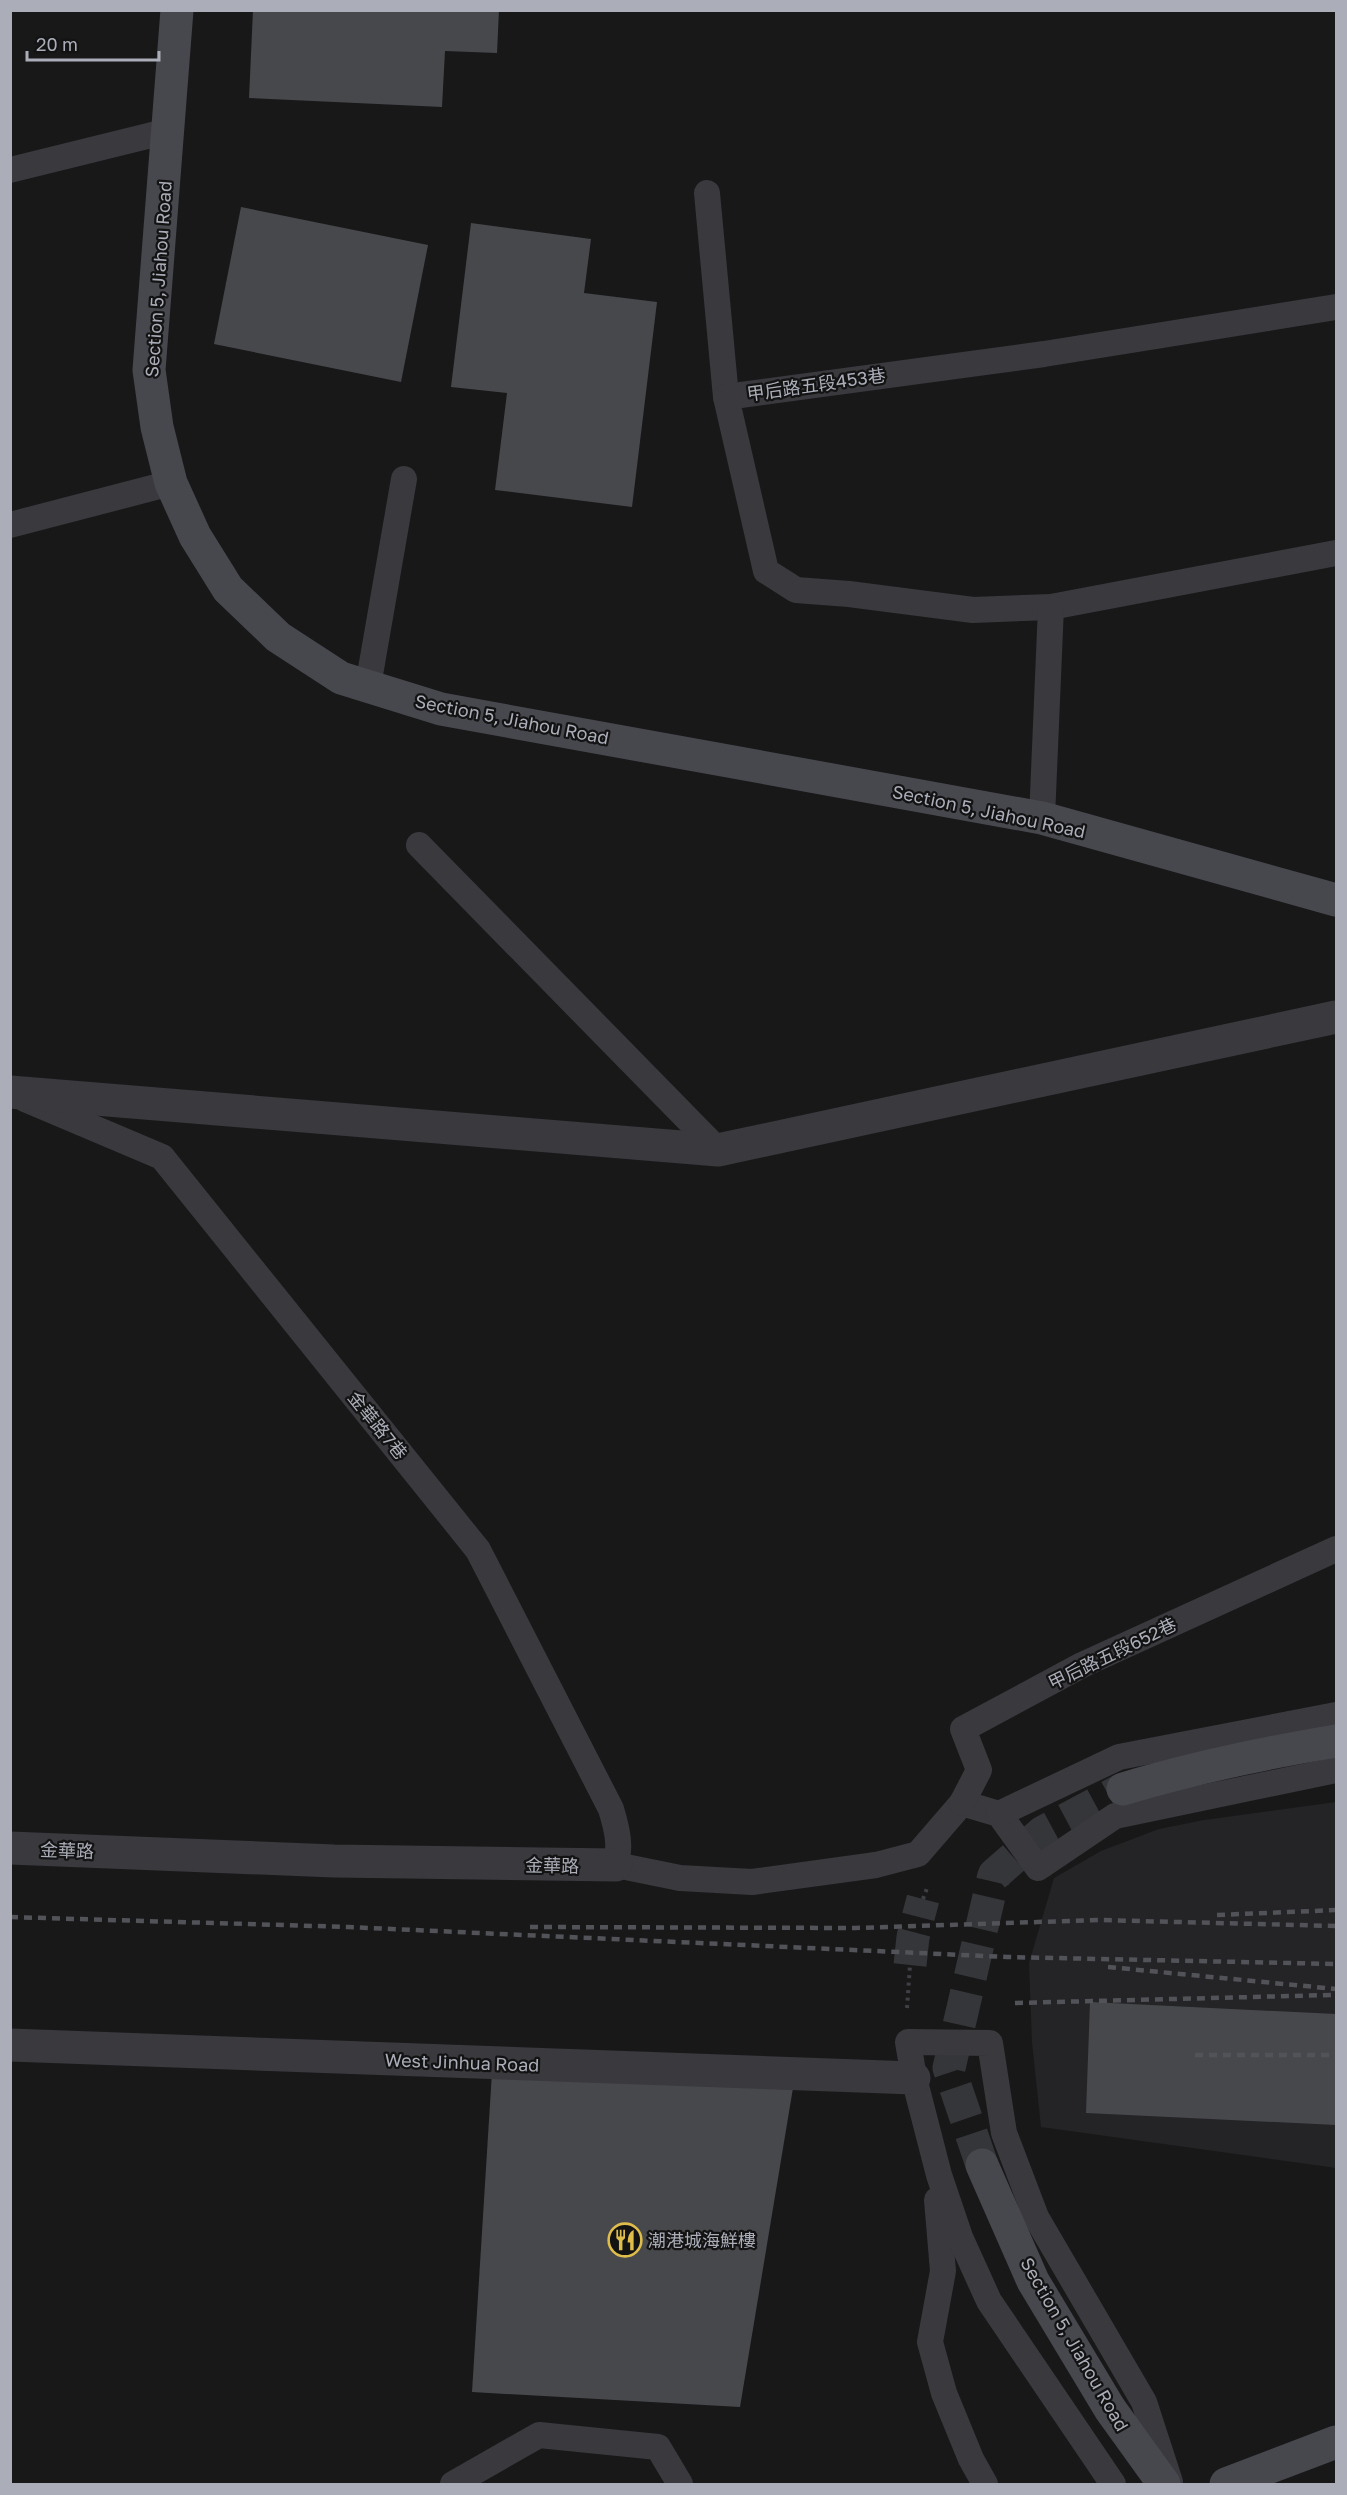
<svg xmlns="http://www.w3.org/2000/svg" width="1347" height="2495" font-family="'Golos Text','Noto Sans TC',sans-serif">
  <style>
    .built { fill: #242426 }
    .building { fill: #47484c }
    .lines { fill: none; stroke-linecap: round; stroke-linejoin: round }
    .street-tunnel { stroke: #353639; stroke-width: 33; stroke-dasharray: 33 16; stroke-linecap: butt }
    .secondary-tunnel { stroke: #353639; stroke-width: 33; stroke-dasharray: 33 16; stroke-linecap: butt }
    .path { stroke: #3f4045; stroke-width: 4; stroke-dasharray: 3 4.5; stroke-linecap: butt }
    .lane { stroke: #39393e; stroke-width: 26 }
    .street { stroke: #39393e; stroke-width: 33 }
    .secondary { stroke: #47484e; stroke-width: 33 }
    .rail { stroke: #525359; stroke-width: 4.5; stroke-dasharray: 8 6; stroke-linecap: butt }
    .labels { text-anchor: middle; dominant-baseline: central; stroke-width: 4.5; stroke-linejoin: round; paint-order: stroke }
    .street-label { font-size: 18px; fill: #abaeb8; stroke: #131314 }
    .poi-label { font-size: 18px; fill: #abaeb8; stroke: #131314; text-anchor: start }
  </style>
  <rect width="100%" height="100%" fill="#181819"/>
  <!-- built -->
  <path class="built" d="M 1336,1802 L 1336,2168 L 1041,2127 L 1032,2042 L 1029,1963 L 1054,1878 L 1101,1851 L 1159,1829 L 1204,1820 Z"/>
  <!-- building -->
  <g class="building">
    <path d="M 253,10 L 499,10 L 497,53 L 445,51 L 442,107 L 249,98 Z"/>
    <path d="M 241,207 L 428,245 L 401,382 L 214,344 Z"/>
    <path d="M 471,223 L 591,239 L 584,293 L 657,302 L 632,507 L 495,490 L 507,393 L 451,387 Z"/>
    <path d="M 1090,2002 L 1336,2014 L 1336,2125 L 1086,2113 Z"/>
    <path d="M 492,2072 L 793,2088 L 740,2407 L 472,2392 Z"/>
  </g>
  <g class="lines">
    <!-- street-tunnel -->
    <path class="street-tunnel" d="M 910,1965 L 913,1937 L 923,1899"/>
    <!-- secondary-tunnel -->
    <path class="secondary-tunnel" d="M 982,2165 L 949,2068 L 994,1875 L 1043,1832 L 1123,1789"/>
    <!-- path -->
    <g class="path">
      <path d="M 923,1899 L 927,1888"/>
      <path d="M 907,2008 L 910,1965"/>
    </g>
    <!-- lane -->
    <g class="lane">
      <path d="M 10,170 L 168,131"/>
      <path d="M 707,193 L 726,397"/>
      <path d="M 1336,307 L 1044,354 L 726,397 L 766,571 L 796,590 L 849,594 L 973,610 L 1051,607 L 1336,553"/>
      <path d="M 10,525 L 171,483"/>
      <path d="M 368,686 L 404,479"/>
      <path d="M 1042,818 L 1051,607"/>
      <path d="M 419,845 L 718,1150"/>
      <path d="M 25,1099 L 162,1157 L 478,1550 L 611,1809 C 617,1829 621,1845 616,1865 L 680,1878 L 752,1882 L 876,1865 L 918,1854 L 962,1803 L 999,1814 L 1038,1868 L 1115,1816 L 1336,1770"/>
      <path d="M 962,1803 L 979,1770 L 963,1729 L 1082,1665 L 1336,1549"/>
      <path d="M 999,1814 L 1119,1757 L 1336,1715"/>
      <path d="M 937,2200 L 943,2271 L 930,2342 L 944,2393 L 971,2459 L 985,2484"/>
      <path d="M 453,2484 L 539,2435 L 658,2447 L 680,2484"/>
      <path d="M 1113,2484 L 989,2301 L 960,2237 L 939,2175 L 914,2078 L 908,2042 L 990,2043 L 1004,2133 L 1036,2217 L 1144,2402 L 1170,2482"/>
    </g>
    <!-- street -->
    <g class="street">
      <path d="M 10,1092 L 718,1150 L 1336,1017"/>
      <path d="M 10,1848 L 334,1861 L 616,1865"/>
      <path d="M 10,2045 L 914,2078"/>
    </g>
    <!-- secondary -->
    <g class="secondary">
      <path d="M 177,10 L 149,370 L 157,427 L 171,483 L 195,536 L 228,589 L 278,637 L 341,678 L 441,709 L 1042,818 L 1336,900"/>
      <path d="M 1123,1789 C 1193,1768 1264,1753 1336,1741"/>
      <path d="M 982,2165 L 1033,2281 L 1110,2409 L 1164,2484"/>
      <path d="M 1226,2484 L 1336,2442"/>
    </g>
    <!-- rail -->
    <g class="rail">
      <path d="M 1217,1915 L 1336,1910"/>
      <path d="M 10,1917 L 348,1927 L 1007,1957 L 1336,1964"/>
      <path d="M 530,1927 L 855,1928 L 1099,1920 L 1336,1926"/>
      <path d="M 1108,1967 L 1336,1989"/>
      <path d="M 1015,2003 L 1331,1995"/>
      <path d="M 1195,2055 L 1336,2055"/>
    </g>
  </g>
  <!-- icons -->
  <defs>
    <g id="restaurant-ring" transform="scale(1.725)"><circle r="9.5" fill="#131314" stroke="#debd4b" stroke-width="1.5"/><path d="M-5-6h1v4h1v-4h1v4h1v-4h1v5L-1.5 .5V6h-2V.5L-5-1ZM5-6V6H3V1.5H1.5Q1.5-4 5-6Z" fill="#debd4b"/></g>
  </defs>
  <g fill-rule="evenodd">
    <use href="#restaurant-ring" x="625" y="2240"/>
  </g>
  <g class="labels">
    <!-- street labels -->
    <g class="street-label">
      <text transform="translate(158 279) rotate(-86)">Section 5, Jiahou Road</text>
      <text transform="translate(816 384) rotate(-8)">甲后路五段453巷</text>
      <text transform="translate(512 719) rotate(11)">Section 5, Jiahou Road</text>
      <text transform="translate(989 811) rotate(12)">Section 5, Jiahou Road</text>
      <text transform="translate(378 1425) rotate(51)">金華路7巷</text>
      <text transform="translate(1112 1653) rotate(-26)">甲后路五段652巷</text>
      <text transform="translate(67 1850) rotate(2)">金華路</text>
      <text transform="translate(552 1865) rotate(1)">金華路</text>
      <text transform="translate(462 2062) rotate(2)">West Jinhua Road</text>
      <text transform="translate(1075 2344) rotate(60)">Section 5, Jiahou Road</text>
    </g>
    <!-- poi labels -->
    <g class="poi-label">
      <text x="648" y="2240">潮港城海鮮樓</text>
    </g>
  </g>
  <!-- border -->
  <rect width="1347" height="2495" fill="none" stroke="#abaeb8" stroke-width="24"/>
  <!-- scale -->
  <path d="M27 51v9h132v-9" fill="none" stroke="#abaeb8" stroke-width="3"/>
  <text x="36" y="51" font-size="18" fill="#abaeb8" stroke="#131314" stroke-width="4.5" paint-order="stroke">20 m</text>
</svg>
